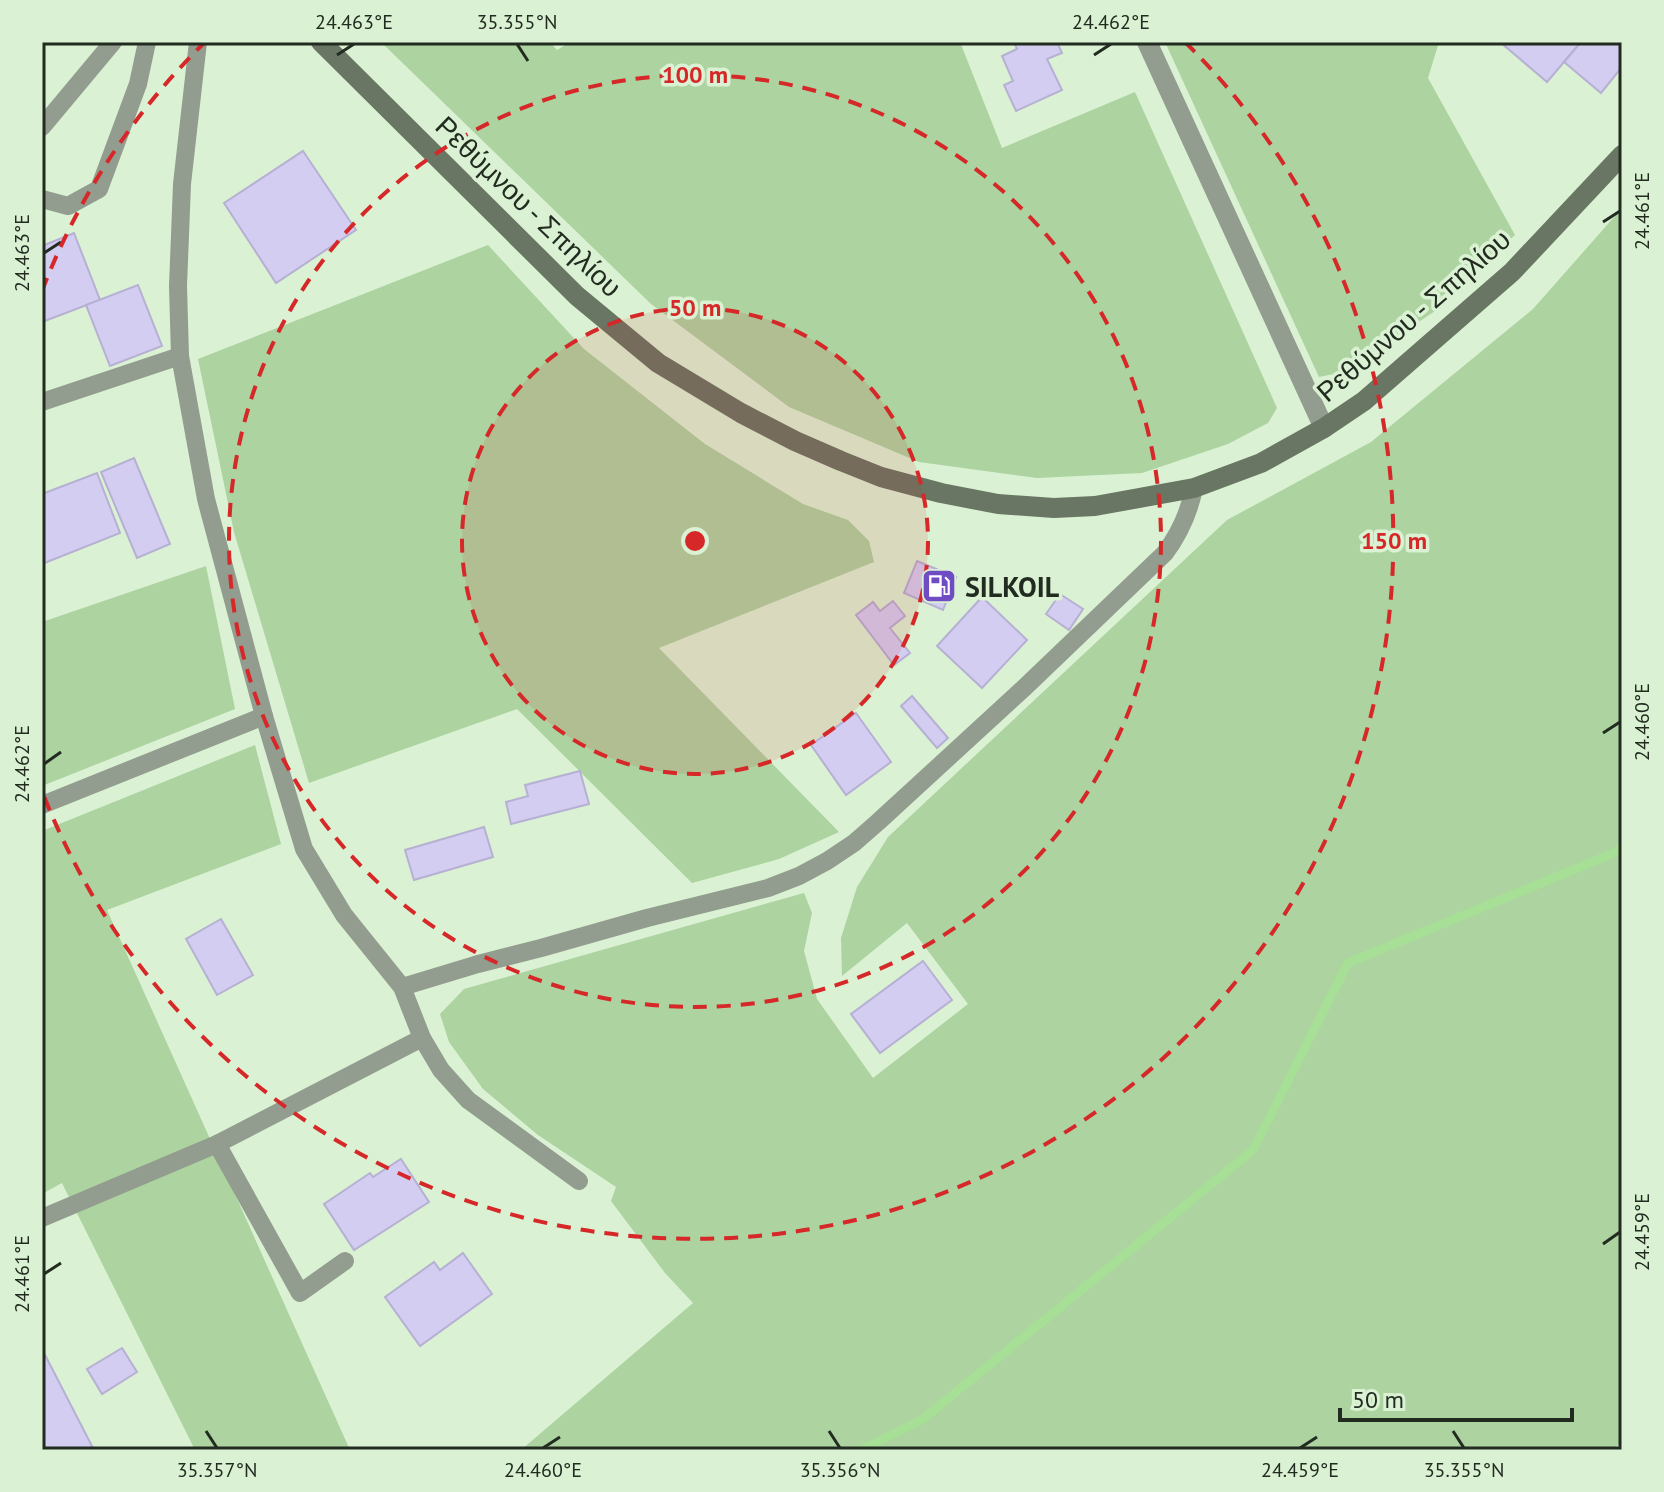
<svg xmlns="http://www.w3.org/2000/svg" width="1664" height="1492" font-family="'PT Sans',sans-serif">
  <style>
    .green { fill: #acd3a0 }
    .lines { fill: none; stroke-linecap: round; stroke-linejoin: round }
    .stream { stroke: #a6df95; stroke-width: 9 }
    .building { fill: #d3cdf1; stroke: #b6b0d3; stroke-width: 2 }
    .lane { stroke: #929c8f; stroke-width: 18 }
    .street { stroke: #929c8f; stroke-width: 20 }
    .secondary { stroke: #687663; stroke-width: 20 }
    .ticks { fill: none; stroke: #222b20; stroke-width: 3 }
    .ring { fill: none; stroke: #d62828; stroke-width: 4; stroke-dasharray: 14 10 }
    .labels { text-anchor: middle; dominant-baseline: central; stroke-width: 7; stroke-linejoin: round; paint-order: stroke }
    .street-label { font-size: 28px; fill: #222b20; stroke: #daf2d3 }
    .poi-label { font-size: 28px; font-weight: bold; fill: #222b20; stroke: #daf2d3; text-anchor: start }
    .centre { fill: #d62828; stroke: #daf2d3; stroke-width: 4 }
    .ring-label { font-size: 24px; text-anchor: middle; font-weight: bold; fill: #d62828; stroke: #daf2d3; stroke-width: 7; stroke-linejoin: round; paint-order: stroke }
    .neatline { fill: none; stroke: #222b20; stroke-width: 3 }
    .ticks-label { font-size: 20px; text-anchor: middle; fill: #222b20 }
  </style>
  <rect width="100%" height="100%" fill="#daf2d3"/>
  <!-- green -->
  <g class="green">
    <path d="M 381,42 L 550,42 L 557,50 L 570,42 L 960,42 L 1002,148 L 1135,92 L 1277,408 L 1268,423 L 1228,444 L 1142,473 L 1037,478 L 919,462 L 789,407 L 651,304 Z"/>
    <path d="M 1165,42 L 1439,42 L 1428,78 L 1515,235 L 1435,311 L 1344,372 L 1319,377 Z"/>
    <path d="M 1622,208 L 1622,1442 L 1612,1450 L 521,1450 L 693,1303 L 665,1273 L 611,1201 L 616,1187 L 538,1135 L 483,1089 L 449,1042 L 440,1014 L 464,989 L 804,893 L 812,913 L 804,951 L 817,999 L 873,1078 L 968,1004 L 907,923 L 842,976 L 841,938 L 857,887 L 888,837 L 1227,520 L 1371,442 L 1533,309 Z"/>
    <path d="M 488,245 L 584,349 L 705,444 L 803,504 L 848,520 L 869,541 L 874,562 L 659,648 L 839,832 L 779,859 L 692,883 L 517,709 L 309,783 L 234,532 L 198,359 Z"/>
    <path d="M 206,566 L 235,709 L 42,786 L 42,622 Z"/>
    <path d="M 255,745 L 281,844 L 107,910 L 350,1450 L 195,1450 L 62,1183 L 42,1194 L 42,831 Z"/>
  </g>
  <g class="lines">
    <!-- stream -->
    <path class="stream" d="M 861,1450 L 923,1419 L 1253,1150 L 1348,963 L 1616,852 L 1622,848"/>
  </g>
  <!-- building -->
  <g class="building">
    <path d="M 1014,42 L 1057,42 L 1062,53 L 1047,59 L 1062,90 L 1016,111 L 1004,85 L 1013,81 L 1002,56 L 1017,49 Z"/>
    <path d="M 1500,42 L 1581,42 L 1547,82 Z"/>
    <path d="M 1581,42 L 1622,42 L 1622,67 L 1601,93 L 1564,62 Z"/>
    <path d="M 303,151 L 356,230 L 276,283 L 224,203 Z"/>
    <path d="M 74,233 L 100,300 L 42,322 L 42,246 Z"/>
    <path d="M 138,285 L 162,346 L 110,366 L 86,305 Z"/>
    <path d="M 134,458 L 170,544 L 137,558 L 101,472 Z"/>
    <path d="M 97,473 L 120,533 L 42,564 L 42,494 Z"/>
    <path d="M 917,561 L 956,577 L 943,610 L 904,593 Z"/>
    <path d="M 1060,594 L 1083,609 L 1069,630 L 1046,614 Z"/>
    <path d="M 982,597 L 1027,640 L 982,688 L 937,646 Z"/>
    <path d="M 893,601 L 905,616 L 890,628 L 910,653 L 894,665 L 856,615 L 873,602 L 880,611 Z"/>
    <path d="M 912,696 L 948,738 L 937,748 L 901,706 Z"/>
    <path d="M 856,713 L 891,762 L 846,795 L 811,745 Z"/>
    <path d="M 580,771 L 589,804 L 511,824 L 506,802 L 528,796 L 525,785 Z"/>
    <path d="M 484,827 L 493,857 L 414,880 L 405,850 Z"/>
    <path d="M 221,919 L 253,975 L 217,995 L 186,939 Z"/>
    <path d="M 923,961 L 952,1000 L 880,1053 L 851,1014 Z"/>
    <path d="M 401,1159 L 429,1202 L 354,1250 L 324,1204 L 370,1173 L 373,1177 Z"/>
    <path d="M 463,1253 L 492,1294 L 420,1346 L 385,1297 L 434,1262 L 440,1270 Z"/>
    <path d="M 122,1348 L 137,1372 L 102,1394 L 87,1369 Z"/>
    <path d="M 42,1349 L 94,1450 L 43,1450 Z"/>
  </g>
  <g class="lines">
    <!-- lane -->
    <g class="lane">
      <path d="M 198,42 L 182,184 L 178,286 L 180,356 L 206,499 L 264,716 L 304,849 L 344,915 L 402,987 L 422,1038 L 441,1070 L 468,1100 L 579,1181"/>
      <path d="M 42,127 L 113,42"/>
      <path d="M 42,199 L 68,206 L 99,189 L 138,84 L 147,42"/>
      <path d="M 42,402 L 180,356"/>
      <path d="M 42,805 L 264,716"/>
      <path d="M 402,987 L 478,964 L 541,948 L 647,918 L 768,888 L 799,876 L 827,861 L 854,843 L 878,822 L 1024,688 L 1165,553 C 1180,533 1189,513 1194,488"/>
      <path d="M 217,1144 L 300,1293 L 345,1261"/>
      <path d="M 42,1218 L 217,1144 L 422,1038"/>
    </g>
    <!-- street -->
    <path class="street" d="M 1147,42 L 1324,428"/>
    <!-- secondary -->
    <path class="secondary" d="M 321,42 L 577,296 L 658,363 L 741,413 L 795,441 L 841,461 L 881,477 L 941,493 L 998,504 L 1054,508 L 1095,506 L 1194,488 L 1261,463 L 1324,428 L 1364,401 L 1512,272 L 1622,155"/>
  </g>
  <!-- ticks -->
  <path class="ticks" d="M 517,44 L 528,61M 337,55 L 354,44M 1094,55 L 1111,44M 1603,222 L 1620,211M 44,253 L 61,242M 1603,733 L 1620,722M 44,764 L 61,752M 1603,1244 L 1620,1232M 44,1274 L 61,1263M 206,1431 L 217,1448M 829,1431 L 840,1448M 1453,1431 L 1464,1448M 543,1448 L 560,1437M 1300,1448 L 1317,1437"/>
  <!-- distance rings -->
  <circle cx="695" cy="541" r="233" fill="#d62828" fill-opacity=".12"/>
  <g class="ring">
    <circle cx="695" cy="541" r="233"/>
    <circle cx="695" cy="541" r="466"/>
    <path d="M42 291A699 699 0 0 1 205 42M1185 42A699 699 0 1 1 42 791"/>
  </g>
  <!-- icons -->
  <defs>
    <g id="fuel-square" transform="scale(1.8)"><rect x="-9" y="-9" width="18" height="18" rx="4" fill="#6f4bc4" stroke="#daf2d3"/><path d="M-5.5-6h7V0h2V4h1.3V-2.5L3-4.5l.8-.8L6-3V5H2.5V1h-1V6h-7ZM-4.2-4.7v3.2H.2V-4.7Z" fill="#fff"/></g>
  </defs>
  <g fill-rule="evenodd">
    <use href="#fuel-square" x="939" y="586"/>
  </g>
  <g class="labels">
    <!-- street labels -->
    <g class="street-label">
      <text transform="translate(529 206) rotate(44)">Ρεθύμνου - Σπηλίου</text>
      <text transform="translate(1413 315) rotate(-41)">Ρεθύμνου - Σπηλίου</text>
    </g>
    <!-- poi labels -->
    <g class="poi-label">
      <text x="965" y="586">SILKOIL</text>
    </g>
  </g>
  <circle cx="695" cy="541" r="12" class="centre"/>
  <g class="ring-label">
    <text x="695" y="83">100 m</text>
    <text x="695" y="316">50 m</text>
    <text x="1394" y="549">150 m</text>
  </g>
  <!-- border -->
  <rect width="1664" height="1492" fill="none" stroke="#daf2d3" stroke-width="88"/>
  <!-- scale -->
  <path d="M1340 1408v12h232v-12" fill="none" stroke="#222b20" stroke-width="4"/>
  <text x="1352" y="1408" font-size="24" fill="#222b20" stroke="#daf2d3" stroke-width="6" paint-order="stroke">50 m</text>
  <rect x="44" y="44" width="1576" height="1404" class="neatline"/>
  <g class="ticks-label">
    <text x="354" y="29">24.463°E</text>
    <text x="517" y="29">35.355°N</text>
    <text x="1111" y="29">24.462°E</text>
    <text transform="translate(1642 211) rotate(-90)" y="7">24.461°E</text>
    <text transform="translate(22 253) rotate(-90)" y="7">24.463°E</text>
    <text transform="translate(1642 722) rotate(-90)" y="7">24.460°E</text>
    <text transform="translate(22 764) rotate(-90)" y="7">24.462°E</text>
    <text transform="translate(1642 1232) rotate(-90)" y="7">24.459°E</text>
    <text transform="translate(22 1274) rotate(-90)" y="7">24.461°E</text>
    <text x="217" y="1477">35.357°N</text>
    <text x="543" y="1477">24.460°E</text>
    <text x="840" y="1477">35.356°N</text>
    <text x="1300" y="1477">24.459°E</text>
    <text x="1464" y="1477">35.355°N</text>
  </g>
</svg>
